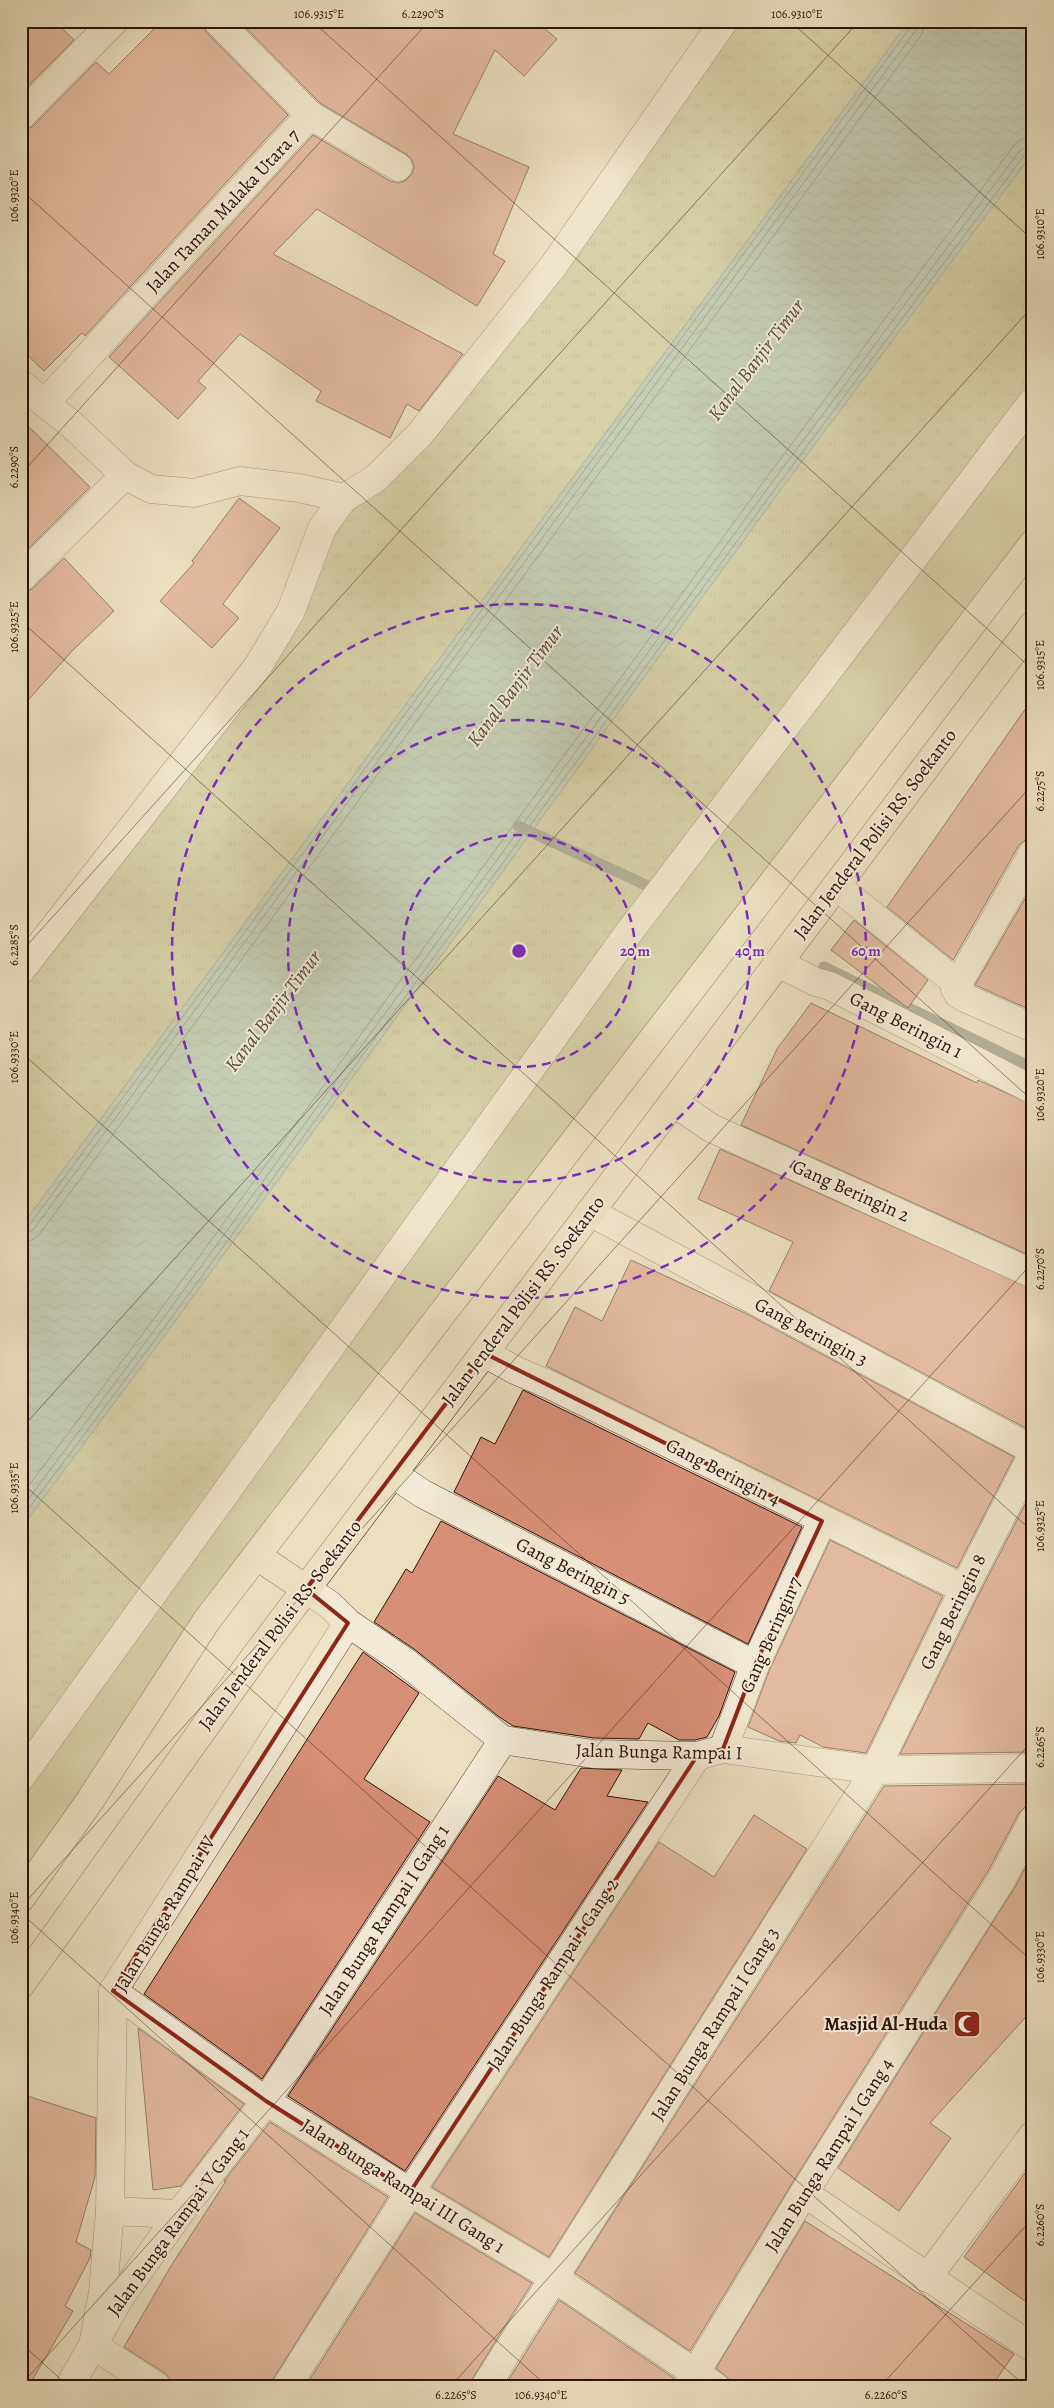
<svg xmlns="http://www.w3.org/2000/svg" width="1054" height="2408" font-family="Alegreya,serif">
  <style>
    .grass { fill: url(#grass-tufts); stroke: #75684a }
    .park { fill: #bdc08e; stroke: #75684a }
    .water { fill: url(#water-waves); stroke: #6e786a }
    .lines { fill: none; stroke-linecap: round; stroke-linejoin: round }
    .shore { stroke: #636659; stroke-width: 1 }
    .stream { stroke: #6e786a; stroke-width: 11 }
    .building { fill: #d88f78; stroke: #2d1006 }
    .street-casing { stroke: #5c4434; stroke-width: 29 }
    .primary-casing { stroke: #2d1006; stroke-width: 29 }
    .street { stroke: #f2ead6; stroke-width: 28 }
    .primary { stroke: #ebdfc0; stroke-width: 28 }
    .marked { fill: none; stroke: #8f2418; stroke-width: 4; stroke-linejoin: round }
    .ticks { fill: none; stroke: #2d1006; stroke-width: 1; stroke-opacity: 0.45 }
    .ring { fill: none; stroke: #7b2cbf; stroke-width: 2.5; stroke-dasharray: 9 6 }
    .labels { text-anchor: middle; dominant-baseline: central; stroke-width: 4; stroke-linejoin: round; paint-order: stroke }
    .street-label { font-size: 19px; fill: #2d1006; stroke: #f2ead6 }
    .poi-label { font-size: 19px; font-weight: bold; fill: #2d1006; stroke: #f2ead6; text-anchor: end }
    .water-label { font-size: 20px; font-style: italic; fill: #534d40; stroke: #f2ead6 }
    .centre { fill: #7b2cbf; stroke: #f2ead6; stroke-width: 2.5 }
    .ring-label { font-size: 15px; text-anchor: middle; font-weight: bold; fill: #7b2cbf; stroke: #f2ead6; stroke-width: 4; stroke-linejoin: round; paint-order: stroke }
    .neatline { fill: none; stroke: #2d1006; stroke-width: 2 }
    .ticks-label { font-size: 12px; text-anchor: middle; fill: #2d1006 }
  </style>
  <defs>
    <pattern id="grass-tufts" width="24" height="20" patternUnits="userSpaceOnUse" patternTransform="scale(1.25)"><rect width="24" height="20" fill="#bdc08e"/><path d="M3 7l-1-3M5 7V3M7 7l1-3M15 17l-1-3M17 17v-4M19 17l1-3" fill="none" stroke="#a3a479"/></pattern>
    <pattern id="water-waves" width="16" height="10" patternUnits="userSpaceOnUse" patternTransform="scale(1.25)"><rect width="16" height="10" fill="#99bdac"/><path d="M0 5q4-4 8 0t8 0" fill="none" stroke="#84a192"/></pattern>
  </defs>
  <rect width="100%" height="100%" fill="#ebdfc0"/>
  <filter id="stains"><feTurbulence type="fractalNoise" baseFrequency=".004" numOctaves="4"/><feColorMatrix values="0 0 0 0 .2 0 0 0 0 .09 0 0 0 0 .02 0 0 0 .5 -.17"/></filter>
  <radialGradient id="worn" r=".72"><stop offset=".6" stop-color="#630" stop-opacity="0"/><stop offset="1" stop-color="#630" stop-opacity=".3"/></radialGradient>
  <!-- grass -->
  <path class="grass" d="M 725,21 L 1033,21 L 1033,401 L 21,1778 L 21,970 L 258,666 L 322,528 L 375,479 L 438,435 Z"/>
  <!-- park -->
  <path class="park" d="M 1033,401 L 1033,544 L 207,1620 L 21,1898 L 21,1777 Z"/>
  <!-- water -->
  <path class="water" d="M 909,21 L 1033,21 L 1033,153 L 779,492 L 168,1331 L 21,1528 L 21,1227 Z"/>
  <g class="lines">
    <!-- shore -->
    <g class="shore">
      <path d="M 21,1229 L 28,1227 L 911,26 L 912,21"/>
      <path d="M 21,1235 L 33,1230 L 916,30 L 919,21"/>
      <path d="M 21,1243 L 30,1241 L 39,1235 L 922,34 L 926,21"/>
      <path d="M 21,1496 L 153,1320 L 764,481 L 1015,144 L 1022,139 L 1033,136"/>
      <path d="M 21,1509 L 159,1324 L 770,485 L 1021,149 L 1033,144"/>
      <path d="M 21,1519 L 164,1328 L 775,489 L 1026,153 L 1033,150"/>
    </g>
    <!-- stream -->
    <g class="stream">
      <path d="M 518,826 L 648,886"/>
      <path d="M 824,967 L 1033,1068"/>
    </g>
  </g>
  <!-- building -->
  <g class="building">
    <path d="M 21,21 L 54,21 L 74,40 L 21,93 Z"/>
    <path d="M 162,21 L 202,21 L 206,32 L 288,115 L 85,336 L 82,333 L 44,371 L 21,349 L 21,131 L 32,127 L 96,62 L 109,74 Z"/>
    <path d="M 239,21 L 536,21 L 557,39 L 524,76 L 495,50 L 453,134 L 529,167 L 493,254 L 505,261 L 477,306 L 317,209 L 273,254 L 463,354 L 419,411 L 407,404 L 390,438 L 316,401 L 321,391 L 240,334 L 198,381 L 206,388 L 178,419 L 109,357 L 313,135 L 390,181 L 398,183 L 405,181 L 412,174 L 414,167 L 412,160 L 406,154 L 320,103 Z"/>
    <path d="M 21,419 L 90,487 L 21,556 Z"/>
    <path d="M 239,498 L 280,528 L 223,604 L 239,618 L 212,648 L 160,601 L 194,563 L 192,561 Z"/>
    <path d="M 64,558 L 114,611 L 73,650 L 21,708 L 21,593 L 32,589 Z"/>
    <path d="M 1033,698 L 1033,837 L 1025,840 L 1019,845 L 953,960 L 887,907 Z"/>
    <path d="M 1033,885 L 1033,1011 L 975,985 Z"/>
    <path d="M 854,920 L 928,980 L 908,1008 L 831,950 Z"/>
    <path d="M 811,1003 L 977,1083 L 978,1080 L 1033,1105 L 1033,1257 L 741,1125 L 777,1049 Z"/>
    <path d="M 720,1149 L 1033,1289 L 1033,1432 L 769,1291 L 793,1242 L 698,1199 Z"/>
    <path d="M 631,1260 L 745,1313 L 1014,1457 L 957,1568 L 546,1366 L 575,1307 L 602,1321 Z"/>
    <path d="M 523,1390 L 802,1527 L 748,1644 L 454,1492 L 481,1437 L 495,1444 Z"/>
    <path d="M 1033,1489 L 1033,1752 L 900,1754 L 978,1596 Z"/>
    <path d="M 441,1521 L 735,1672 L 719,1716 L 707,1737 L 695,1740 L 679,1740 L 648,1723 L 639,1739 L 594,1738 L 513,1726 L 498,1716 L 414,1649 L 374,1622 L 406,1569 L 412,1573 Z"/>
    <path d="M 830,1540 L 943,1596 L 866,1753 L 823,1747 L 800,1735 L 796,1743 L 779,1741 L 748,1727 L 769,1671 Z"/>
    <path d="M 363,1652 L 419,1693 L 364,1779 L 430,1822 L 262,2079 L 144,1994 Z"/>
    <path d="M 581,1768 L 622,1770 L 607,1796 L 648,1802 L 405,2171 L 288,2096 L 498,1776 L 555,1810 Z"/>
    <path d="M 1033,1784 L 1033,1804 L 1025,1807 L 1019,1813 L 988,1871 L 791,2185 L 690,2351 L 575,2273 L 884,1786 Z"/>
    <path d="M 754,1815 L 807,1849 L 549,2257 L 432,2187 L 659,1842 L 714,1877 Z"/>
    <path d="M 1033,1854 L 1033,2009 L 930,2123 L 951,2138 L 899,2211 L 838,2168 L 1015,1887 Z"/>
    <path d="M 138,2028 L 244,2104 L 181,2186 L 153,2190 Z"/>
    <path d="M 21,2094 L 96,2118 L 95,2177 L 76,2242 L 91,2250 L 90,2258 L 65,2306 L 73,2311 L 28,2387 L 21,2387 Z"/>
    <path d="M 270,2122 L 388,2197 L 273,2379 L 270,2387 L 172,2387 L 171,2380 L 166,2374 L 124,2347 L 171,2266 L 226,2181 L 224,2181 Z"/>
    <path d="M 1033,2162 L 1033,2307 L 964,2257 Z"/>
    <path d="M 415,2213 L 532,2283 L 472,2379 L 469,2387 L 305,2387 Z"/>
    <path d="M 805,2221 L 1014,2354 L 991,2387 L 731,2387 L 730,2380 L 716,2368 Z"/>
    <path d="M 559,2300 L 674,2378 L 671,2387 L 504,2387 Z"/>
  </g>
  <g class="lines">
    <!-- street casing -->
    <g class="street-casing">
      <g id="street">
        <path d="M 310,115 L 398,167"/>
        <path d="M 21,116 L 114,21"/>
        <path d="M 21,384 L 72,425 L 125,475 L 151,489 L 194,493 L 240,481 L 299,488 L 344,498"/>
        <path d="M 45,403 L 310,115 L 217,21"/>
        <path d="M 21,578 L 125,475"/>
        <path d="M 1033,853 L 955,989 L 958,994 L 965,998 L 1033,1028"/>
        <path d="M 836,886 L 958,984"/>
        <path d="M 778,963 L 816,982 L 830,986 L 1033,1090"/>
        <path d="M 21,970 L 258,666 L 291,611 L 322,528 L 344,498 L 375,479 L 420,434 L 554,265 L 724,21"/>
        <path d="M 673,1102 L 711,1128 L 1033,1274"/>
        <path d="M 590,1212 L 1033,1450"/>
        <path d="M 484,1353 L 517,1371 L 552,1386 L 964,1589"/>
        <path d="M 393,1474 L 423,1494 L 755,1665"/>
        <path d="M 306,1589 L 330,1605 L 348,1623 L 404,1661 L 503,1740 L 593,1754 L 697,1756 L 723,1749 L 875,1770 L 1033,1768"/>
        <path d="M 723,1749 L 755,1665 L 822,1521"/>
        <path d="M 21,1777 L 627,935 L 1033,401"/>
        <path d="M 113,1991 L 266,2101 L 410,2192 L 554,2278 L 716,2387"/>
        <path d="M 804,2193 L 1033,2348"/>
        <path d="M 110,2211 L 179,2214"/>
        <path d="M 927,2278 L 1033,2135"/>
        <path d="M 69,2387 L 93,2345 L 103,2292 L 110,2211 L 113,1991 L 348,1623"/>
        <path d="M 157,2387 L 93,2345 L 119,2299 L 179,2214 L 266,2101 L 503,1740"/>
        <path d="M 286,2387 L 410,2192 L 697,1756"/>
        <path d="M 485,2387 L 875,1770 L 964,1589 L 1033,1454"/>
        <path d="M 687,2387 L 804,2193 L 1002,1879 L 1033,1820"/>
      </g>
    </g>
    <!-- primary casing -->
    <g class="primary-casing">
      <g id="primary">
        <path d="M 257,1556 L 306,1589"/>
        <path d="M 21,1898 L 89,1802 L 207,1620 L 1033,544"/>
        <path d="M 21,1984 L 254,1658 L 1033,625"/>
      </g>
    </g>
    <!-- street -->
    <use href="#street" class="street"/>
    <!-- primary -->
    <use href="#primary" class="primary"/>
  </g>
  <!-- marked area -->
  <path d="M0 0H1054V2408H0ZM 484,1353 L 822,1521 L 755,1665 L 723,1749 L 697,1756 L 410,2192 L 266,2101 L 113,1991 L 348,1623 L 306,1589 Z" fill="#ebdfc0" fill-opacity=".55" fill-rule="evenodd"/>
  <path class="marked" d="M 484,1353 L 822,1521 L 755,1665 L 723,1749 L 697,1756 L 410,2192 L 266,2101 L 113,1991 L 348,1623 L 306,1589 Z"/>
  <!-- ticks -->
  <path class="ticks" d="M 312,21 L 1033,670M 790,21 L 1033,240M 21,190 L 1033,1101M 21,474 L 429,21M 21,621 L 1033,1532M 21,952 L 859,21M 21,1052 L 1033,1962M 21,1429 L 1033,306M 21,1482 L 1026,2387M 21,1907 L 1033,784M 21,1913 L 548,2387M 21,2343 L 69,2387M 21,2385 L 1033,1262M 450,2387 L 1033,1740M 880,2387 L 1033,2218"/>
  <!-- distance rings -->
  <g class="ring">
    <circle cx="519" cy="951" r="116"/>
    <circle cx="519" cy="951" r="231"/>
    <circle cx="519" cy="951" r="347"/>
  </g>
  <!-- icons -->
  <defs>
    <g id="mosque-square" transform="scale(1.4375)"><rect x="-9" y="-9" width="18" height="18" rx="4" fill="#8f2418" stroke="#f2ead6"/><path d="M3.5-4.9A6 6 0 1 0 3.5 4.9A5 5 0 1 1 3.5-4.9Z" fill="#fff"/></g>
  </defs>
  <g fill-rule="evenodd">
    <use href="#mosque-square" x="967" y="2024"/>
  </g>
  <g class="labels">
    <!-- street labels -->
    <g class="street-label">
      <text transform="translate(223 211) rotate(-47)">Jalan Taman Malaka Utara 7</text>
      <text transform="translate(875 834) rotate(-53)">Jalan Jenderal Polisi RS. Soekanto</text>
      <text transform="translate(906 1025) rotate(27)">Gang Beringin 1</text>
      <text transform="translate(851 1191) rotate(24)">Gang Beringin 2</text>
      <text transform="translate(523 1301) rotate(-53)">Jalan Jenderal Polisi RS. Soekanto</text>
      <text transform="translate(811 1332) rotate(28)">Gang Beringin 3</text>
      <text transform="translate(723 1472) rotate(27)">Gang Beringin 4</text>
      <text transform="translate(573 1571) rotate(27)">Gang Beringin 5</text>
      <text transform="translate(953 1612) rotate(-64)">Gang Beringin 8</text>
      <text transform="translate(280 1625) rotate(-53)">Jalan Jenderal Polisi RS. Soekanto</text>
      <text transform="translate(771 1635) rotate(-66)">Gang Beringin 7</text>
      <text transform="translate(659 1752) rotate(1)">Jalan Bunga Rampai I</text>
      <text transform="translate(165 1914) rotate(-59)">Jalan Bunga Rampai IV</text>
      <text transform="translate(384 1920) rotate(-57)">Jalan Bunga Rampai I Gang 1</text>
      <text transform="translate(553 1974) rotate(-57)">Jalan Bunga Rampai I Gang 2</text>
      <text transform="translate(715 2024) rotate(-58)">Jalan Bunga Rampai I Gang 3</text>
      <text transform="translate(829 2155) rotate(-58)">Jalan Bunga Rampai I Gang 4</text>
      <text transform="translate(403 2186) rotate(32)">Jalan Bunga Rampai III Gang 1</text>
      <text transform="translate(178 2222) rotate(-54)">Jalan Bunga Rampai V Gang 1</text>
    </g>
    <!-- poi labels -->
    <g class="poi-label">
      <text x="948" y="2024">Masjid Al-Huda</text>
    </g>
    <!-- water labels -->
    <g class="water-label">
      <text transform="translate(756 360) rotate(-53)">Kanal Banjir Timur</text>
      <text transform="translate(515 686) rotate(-53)">Kanal Banjir Timur</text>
      <text transform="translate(273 1011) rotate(-53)">Kanal Banjir Timur</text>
    </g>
  </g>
  <circle cx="519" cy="951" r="8" class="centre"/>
  <g class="ring-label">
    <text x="635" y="956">20 m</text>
    <text x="750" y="956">40 m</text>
    <text x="866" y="956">60 m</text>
  </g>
  <!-- margin -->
  <rect width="1054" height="2408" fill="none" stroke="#ebdfc0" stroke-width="55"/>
  <rect x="28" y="28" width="998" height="2352" class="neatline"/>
  <g class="ticks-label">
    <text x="319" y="18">106.9315°E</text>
    <text x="423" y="18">6.2290°S</text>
    <text x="797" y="18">106.9310°E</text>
    <text transform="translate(14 196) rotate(-90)" y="4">106.9320°E</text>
    <text transform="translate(1040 234) rotate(-90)" y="4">106.9310°E</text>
    <text transform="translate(14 467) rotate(-90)" y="4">6.2290°S</text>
    <text transform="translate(14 627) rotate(-90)" y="4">106.9325°E</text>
    <text transform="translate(1040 665) rotate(-90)" y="4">106.9315°E</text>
    <text transform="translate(1040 791) rotate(-90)" y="4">6.2275°S</text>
    <text transform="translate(14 945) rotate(-90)" y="4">6.2285°S</text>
    <text transform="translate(14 1057) rotate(-90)" y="4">106.9330°E</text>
    <text transform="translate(1040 1095) rotate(-90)" y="4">106.9320°E</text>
    <text transform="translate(1040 1269) rotate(-90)" y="4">6.2270°S</text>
    <text transform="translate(14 1488) rotate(-90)" y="4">106.9335°E</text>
    <text transform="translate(1040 1526) rotate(-90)" y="4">106.9325°E</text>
    <text transform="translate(1040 1747) rotate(-90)" y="4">6.2265°S</text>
    <text transform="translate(14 1918) rotate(-90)" y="4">106.9340°E</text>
    <text transform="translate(1040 1957) rotate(-90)" y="4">106.9330°E</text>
    <text transform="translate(1040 2225) rotate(-90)" y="4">6.2260°S</text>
    <text x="456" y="2399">6.2265°S</text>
    <text x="541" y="2399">106.9340°E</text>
    <text x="886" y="2399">6.2260°S</text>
  </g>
  <rect width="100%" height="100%" filter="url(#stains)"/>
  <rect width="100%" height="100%" fill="url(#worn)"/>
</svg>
